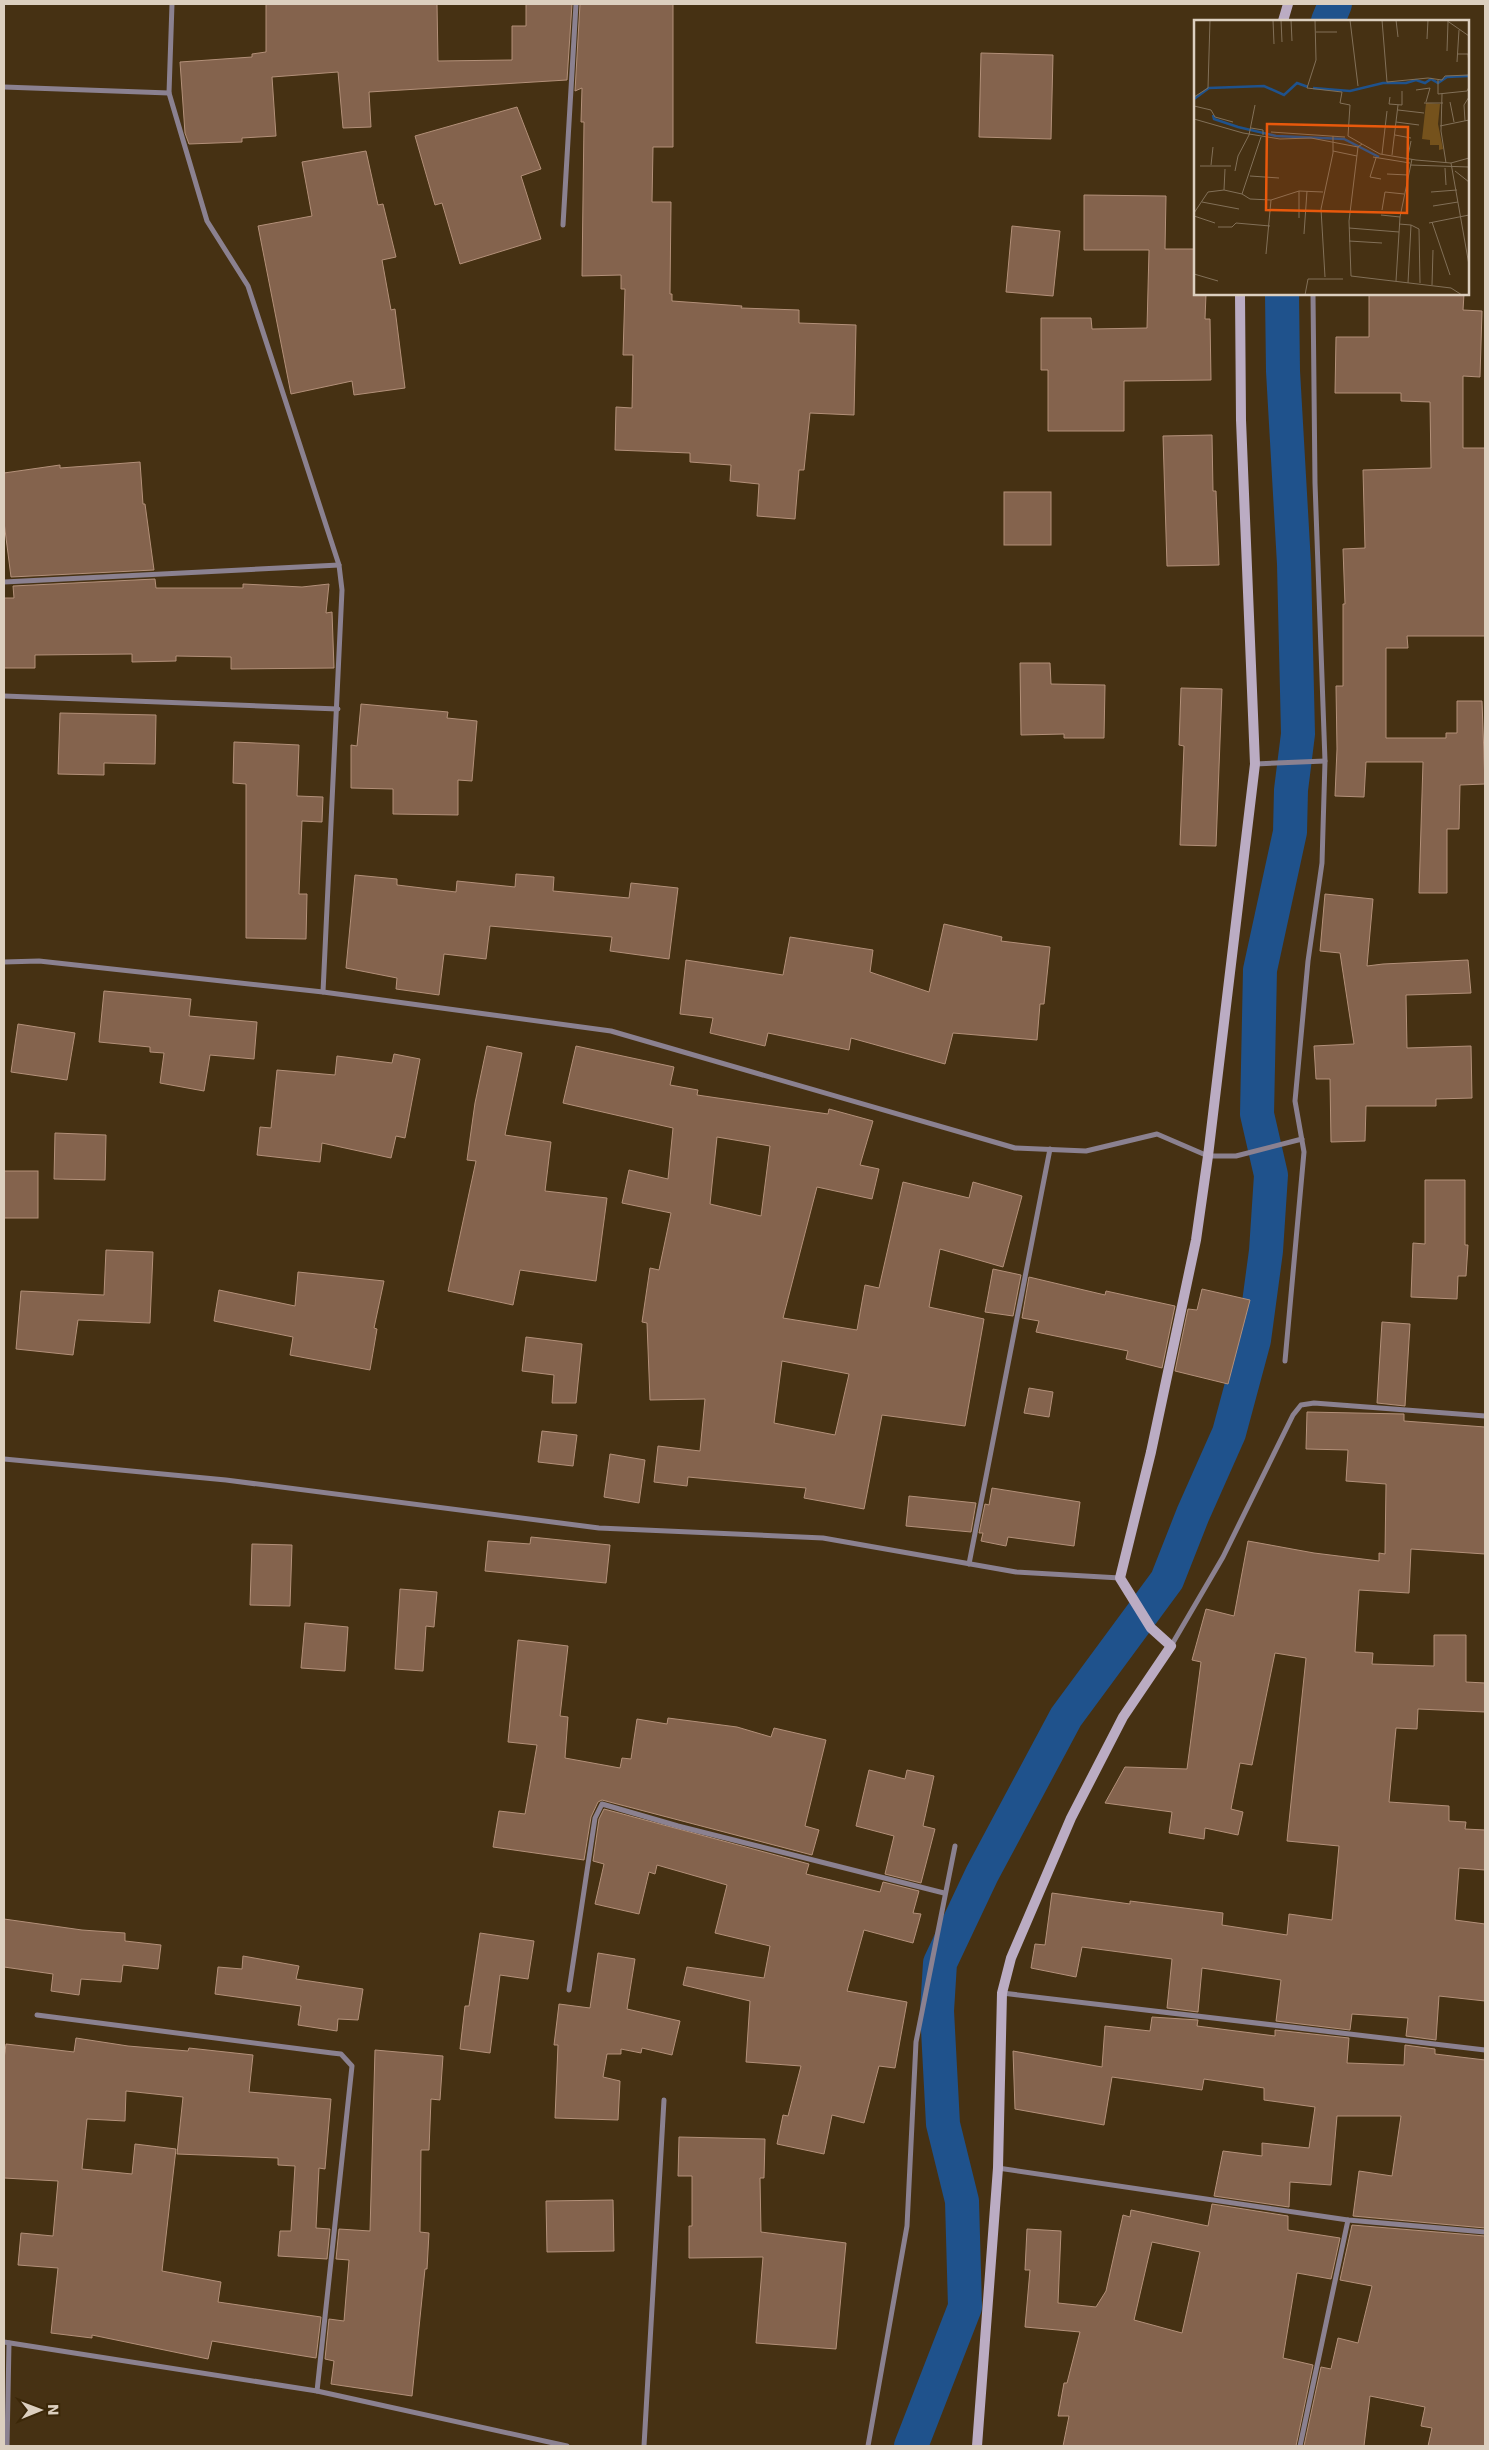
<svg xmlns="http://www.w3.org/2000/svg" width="1489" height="2450" font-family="'DejaVu Sans',sans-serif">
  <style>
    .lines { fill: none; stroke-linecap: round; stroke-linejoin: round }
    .canal { stroke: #1f528c; stroke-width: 34 }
    .building { fill: #84634d; stroke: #b39079; fill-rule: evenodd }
    .street { stroke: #8b8190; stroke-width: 5 }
    .secondary { stroke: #bbacc3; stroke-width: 10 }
    .inset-river { fill: none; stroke: #1f528c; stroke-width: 2.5 }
    .inset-road { fill: none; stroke: #827058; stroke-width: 1 }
    .view { fill: #e8590c; fill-opacity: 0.15; stroke: #e8590c; stroke-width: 2.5 }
    .inset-edge { fill: none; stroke: #dccfbf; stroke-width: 2.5 }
  </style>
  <rect width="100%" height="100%" fill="#463113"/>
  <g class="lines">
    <!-- canal -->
    <g class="canal">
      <path d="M 1328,21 L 1335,4"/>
      <path d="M 911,2446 L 965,2307 L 962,2201 L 943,2124 L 937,2011 L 940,1963 L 982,1874 L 1066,1717 L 1167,1580 L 1193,1514 L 1229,1433 L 1254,1340 L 1266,1251 L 1271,1175 L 1257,1114 L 1260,970 L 1290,832 L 1291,790 L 1298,734 L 1294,564 L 1283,371 L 1282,294"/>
    </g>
  </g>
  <!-- building -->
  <g class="building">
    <path d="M 266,4 L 437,4 L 438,61 L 512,60 L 512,26 L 526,26 L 526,4 L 572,4 L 567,80 L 369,92 L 371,127 L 343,128 L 338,72 L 272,77 L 276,136 L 242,138 L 242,142 L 189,144 L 185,133 L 180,62 L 252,57 L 252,54 L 266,52 Z"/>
    <path d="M 580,4 L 673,4 L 673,147 L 653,147 L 652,202 L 671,202 L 670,294 L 672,294 L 672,301 L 742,306 L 741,308 L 799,310 L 799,323 L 856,325 L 854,415 L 810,413 L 804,470 L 799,470 L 795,519 L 757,516 L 759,484 L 730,481 L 731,465 L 690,462 L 690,453 L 615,450 L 616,407 L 632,408 L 633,355 L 623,355 L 625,289 L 621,289 L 621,275 L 582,276 L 584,122 L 581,122 L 582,88 L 575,91 Z"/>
    <path d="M 981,53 L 1053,55 L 1051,139 L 979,137 Z"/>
    <path d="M 517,107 L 541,169 L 521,176 L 541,239 L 460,264 L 442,203 L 435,205 L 415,136 Z"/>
    <path d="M 366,151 L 378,205 L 383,204 L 396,257 L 382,260 L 391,310 L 395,309 L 405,388 L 354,395 L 352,381 L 291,394 L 258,226 L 312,216 L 302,162 Z"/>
    <path d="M 1084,195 L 1166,196 L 1165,249 L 1195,249 L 1195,294 L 1206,294 L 1205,319 L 1210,319 L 1211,380 L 1124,381 L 1124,431 L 1048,431 L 1048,370 L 1041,370 L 1041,318 L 1091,318 L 1092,329 L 1147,328 L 1149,250 L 1084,250 Z"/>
    <path d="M 1012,226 L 1060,231 L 1053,296 L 1006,292 Z"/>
    <path d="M 1369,294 L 1464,294 L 1463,310 L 1482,311 L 1480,377 L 1463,376 L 1463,448 L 1485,448 L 1485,636 L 1407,636 L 1408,648 L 1386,648 L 1386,738 L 1446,738 L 1446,733 L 1457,733 L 1457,701 L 1482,701 L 1485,784 L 1460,785 L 1459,829 L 1447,829 L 1447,893 L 1419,893 L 1423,762 L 1366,762 L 1364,797 L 1335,796 L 1337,749 L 1336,686 L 1343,686 L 1343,604 L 1345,604 L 1343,549 L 1365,548 L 1363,470 L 1431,468 L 1430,402 L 1401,401 L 1401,393 L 1335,393 L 1336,337 L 1369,337 Z"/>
    <path d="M 1212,435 L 1213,491 L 1216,491 L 1219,565 L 1167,566 L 1163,436 Z"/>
    <path d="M 140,462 L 143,504 L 145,504 L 154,570 L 11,577 L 4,522 L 4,473 L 60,465 L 60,468 Z"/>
    <rect x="1004" y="492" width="47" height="53"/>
    <path d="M 155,579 L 156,588 L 243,588 L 243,584 L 302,587 L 329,584 L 326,613 L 332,612 L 334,668 L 231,669 L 231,657 L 176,656 L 176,661 L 132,662 L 132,654 L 35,655 L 35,668 L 4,668 L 4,598 L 14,598 L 13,586 Z"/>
    <path d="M 1020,663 L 1050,663 L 1051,684 L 1105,685 L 1104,738 L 1064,738 L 1064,734 L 1021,735 Z"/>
    <path d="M 1181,688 L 1222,689 L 1216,846 L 1180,845 L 1184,746 L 1179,745 Z"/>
    <path d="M 361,704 L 448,712 L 447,718 L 477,721 L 472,781 L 458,780 L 458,815 L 393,814 L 393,789 L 351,788 L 351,745 L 357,746 Z"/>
    <path d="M 60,713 L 156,715 L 155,764 L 104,763 L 104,775 L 58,774 Z"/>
    <path d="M 234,742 L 299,745 L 297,796 L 323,797 L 322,822 L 302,821 L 299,894 L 307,894 L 306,939 L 246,938 L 246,784 L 233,783 Z"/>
    <path d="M 516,874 L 554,877 L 553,891 L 629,898 L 631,883 L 678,888 L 669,959 L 610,951 L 612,937 L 490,926 L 486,959 L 444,954 L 439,995 L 396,989 L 397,978 L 346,968 L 355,875 L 397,879 L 397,885 L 456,892 L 457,881 L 515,887 Z"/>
    <path d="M 1325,894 L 1373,899 L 1367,966 L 1383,964 L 1468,960 L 1471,993 L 1406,995 L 1407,1048 L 1471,1046 L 1472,1098 L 1436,1099 L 1436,1106 L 1366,1106 L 1365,1141 L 1331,1142 L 1330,1079 L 1316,1079 L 1314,1046 L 1354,1044 L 1340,953 L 1320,951 Z"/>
    <path d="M 944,924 L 1002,937 L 1001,941 L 1050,947 L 1044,1004 L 1040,1004 L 1037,1040 L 953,1033 L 945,1064 L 851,1038 L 849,1050 L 768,1033 L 765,1046 L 710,1033 L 713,1018 L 680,1014 L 686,960 L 783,975 L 790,937 L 873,950 L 870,972 L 929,992 Z"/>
    <path d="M 104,991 L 191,999 L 189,1016 L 257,1022 L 254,1059 L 210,1055 L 204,1091 L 160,1083 L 164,1053 L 150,1052 L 150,1047 L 99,1042 Z"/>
    <path d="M 18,1024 L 75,1033 L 67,1080 L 11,1072 Z"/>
    <path d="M 487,1046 L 522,1053 L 505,1135 L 551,1142 L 545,1191 L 607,1198 L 596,1281 L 520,1270 L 513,1305 L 448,1291 L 476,1161 L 467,1160 L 475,1103 Z"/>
    <path d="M 576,1046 L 674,1067 L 670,1085 L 698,1090 L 697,1095 L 828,1114 L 829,1109 L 873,1121 L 860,1165 L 879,1169 L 872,1199 L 817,1187 L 783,1318 L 857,1330 L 865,1285 L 879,1288 L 903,1182 L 969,1198 L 973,1182 L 1022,1196 L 1003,1267 L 940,1249 L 929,1307 L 984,1319 L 965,1426 L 882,1415 L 864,1509 L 804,1498 L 806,1488 L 688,1477 L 687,1486 L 654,1482 L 658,1446 L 700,1451 L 705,1399 L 650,1400 L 647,1323 L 642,1322 L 650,1268 L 659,1270 L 671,1213 L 622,1203 L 629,1170 L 668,1179 L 673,1128 L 563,1103 ZM 717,1137 L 770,1146 L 761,1216 L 710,1204 ZM 782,1361 L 849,1374 L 835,1435 L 774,1423 Z"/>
    <path d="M 394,1054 L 420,1059 L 405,1138 L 396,1136 L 391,1158 L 322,1143 L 320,1162 L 257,1155 L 260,1127 L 271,1128 L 277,1070 L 335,1075 L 337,1056 L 392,1063 Z"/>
    <path d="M 55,1133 L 106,1135 L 105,1180 L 54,1179 Z"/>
    <rect x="4" y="1171" width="34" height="47"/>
    <path d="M 1425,1180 L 1465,1180 L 1465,1245 L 1468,1245 L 1466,1276 L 1458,1276 L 1457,1299 L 1411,1297 L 1413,1243 L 1425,1244 Z"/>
    <path d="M 106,1250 L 153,1252 L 150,1323 L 78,1320 L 73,1355 L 16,1349 L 21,1291 L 104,1295 Z"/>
    <path d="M 993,1269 L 1021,1275 L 1013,1316 L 985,1312 Z"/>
    <path d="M 298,1272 L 384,1281 L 374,1328 L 377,1329 L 370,1370 L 290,1355 L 293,1337 L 214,1321 L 219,1290 L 295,1306 Z"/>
    <path d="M 1029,1277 L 1105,1295 L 1106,1291 L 1175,1306 L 1162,1368 L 1126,1359 L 1128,1351 L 1036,1332 L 1039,1321 L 1022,1318 Z"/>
    <path d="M 1202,1289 L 1250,1300 L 1228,1384 L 1175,1371 L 1188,1309 L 1197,1310 Z"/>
    <path d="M 1382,1322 L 1410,1324 L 1405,1406 L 1377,1403 Z"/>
    <path d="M 526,1337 L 582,1344 L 576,1403 L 552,1403 L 554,1375 L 522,1371 Z"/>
    <path d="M 1029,1388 L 1053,1392 L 1049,1417 L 1024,1413 Z"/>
    <path d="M 1307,1412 L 1404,1414 L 1404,1421 L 1485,1427 L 1485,1554 L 1411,1549 L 1409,1593 L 1359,1590 L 1355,1652 L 1373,1653 L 1372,1664 L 1434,1666 L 1434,1635 L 1466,1635 L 1466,1682 L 1485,1683 L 1485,1712 L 1418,1709 L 1417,1729 L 1396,1728 L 1389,1802 L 1449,1806 L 1449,1821 L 1466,1822 L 1465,1829 L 1485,1830 L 1485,1870 L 1459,1868 L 1455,1920 L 1485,1924 L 1485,2001 L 1439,1996 L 1436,2040 L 1406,2036 L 1408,2018 L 1352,2014 L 1350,2030 L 1276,2021 L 1281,1980 L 1202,1968 L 1198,2012 L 1167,2008 L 1172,1959 L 1082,1947 L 1076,1977 L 1031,1968 L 1035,1944 L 1045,1945 L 1052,1893 L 1130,1904 L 1130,1901 L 1223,1913 L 1222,1925 L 1287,1935 L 1289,1914 L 1332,1920 L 1339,1846 L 1287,1841 L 1306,1658 L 1275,1653 L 1252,1765 L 1240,1763 L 1231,1809 L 1243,1812 L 1238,1835 L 1205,1828 L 1204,1839 L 1169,1833 L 1172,1812 L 1105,1803 L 1125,1767 L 1187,1769 L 1201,1662 L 1192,1660 L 1206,1609 L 1234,1616 L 1248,1541 L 1314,1553 L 1379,1561 L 1379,1553 L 1385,1554 L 1386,1484 L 1346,1481 L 1348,1450 L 1306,1449 Z"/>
    <path d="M 542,1431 L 577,1435 L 573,1466 L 538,1462 Z"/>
    <path d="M 610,1454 L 645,1460 L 639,1503 L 604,1497 Z"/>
    <path d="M 992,1488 L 1080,1502 L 1074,1546 L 1008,1537 L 1006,1546 L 981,1541 L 983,1533 L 979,1533 L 985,1504 L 989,1505 Z"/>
    <path d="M 909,1496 L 976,1503 L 971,1532 L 906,1526 Z"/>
    <path d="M 531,1537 L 610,1545 L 606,1583 L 485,1571 L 488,1541 L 530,1544 Z"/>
    <path d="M 252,1544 L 292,1545 L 290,1606 L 250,1605 Z"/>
    <path d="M 400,1589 L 437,1592 L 434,1627 L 426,1626 L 423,1671 L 395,1669 Z"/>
    <path d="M 305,1623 L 348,1627 L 345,1671 L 301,1668 Z"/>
    <path d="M 518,1640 L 568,1646 L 560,1716 L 568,1717 L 565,1758 L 620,1768 L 622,1758 L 631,1759 L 637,1719 L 667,1724 L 668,1718 L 737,1727 L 771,1737 L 774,1728 L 826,1740 L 805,1826 L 819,1830 L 812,1855 L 602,1800 L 598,1802 L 591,1817 L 584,1860 L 493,1847 L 499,1811 L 525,1814 L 537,1745 L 508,1742 Z"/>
    <path d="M 869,1770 L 905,1779 L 907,1770 L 934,1776 L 923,1826 L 935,1829 L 921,1883 L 885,1874 L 894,1836 L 856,1826 Z"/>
    <path d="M 604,1809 L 809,1864 L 806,1874 L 880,1892 L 883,1882 L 919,1891 L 913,1913 L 921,1914 L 913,1943 L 864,1930 L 847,1991 L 907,2002 L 895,2068 L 879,2066 L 864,2123 L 832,2115 L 824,2154 L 777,2144 L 783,2115 L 788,2116 L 801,2066 L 746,2062 L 750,2001 L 683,1985 L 687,1967 L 764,1978 L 770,1946 L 715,1933 L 727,1885 L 657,1865 L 655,1874 L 649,1872 L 639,1914 L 595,1904 L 604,1864 L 593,1861 L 599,1819 Z"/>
    <path d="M 4,1919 L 82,1930 L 125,1933 L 125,1941 L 161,1945 L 158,1969 L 123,1965 L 121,1982 L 81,1979 L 79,1995 L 51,1991 L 53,1974 L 4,1967 Z"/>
    <path d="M 480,1933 L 534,1941 L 528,1979 L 500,1975 L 490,2053 L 460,2049 L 465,2006 L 469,2006 Z"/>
    <path d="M 598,1953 L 635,1959 L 627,2009 L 680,2021 L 672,2055 L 642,2048 L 641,2053 L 621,2049 L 621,2054 L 607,2054 L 603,2077 L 620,2081 L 618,2120 L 555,2118 L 558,2045 L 554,2045 L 559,2004 L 590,2008 Z"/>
    <path d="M 243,1956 L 299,1966 L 296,1979 L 363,1989 L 358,2020 L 338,2019 L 337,2031 L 298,2025 L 301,2006 L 215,1994 L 218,1967 L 242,1969 Z"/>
    <path d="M 1152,2017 L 1198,2020 L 1197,2026 L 1275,2036 L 1275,2030 L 1349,2038 L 1347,2063 L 1404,2065 L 1405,2045 L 1435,2049 L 1435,2054 L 1485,2060 L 1485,2228 L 1353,2216 L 1359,2171 L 1392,2176 L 1401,2116 L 1337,2116 L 1331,2185 L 1290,2182 L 1289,2207 L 1214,2196 L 1223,2151 L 1262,2156 L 1262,2143 L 1309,2148 L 1315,2107 L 1264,2100 L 1264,2088 L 1204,2079 L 1202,2090 L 1112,2077 L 1104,2125 L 1015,2109 L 1013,2051 L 1102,2067 L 1105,2026 L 1150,2031 Z"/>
    <path d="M 76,2038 L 128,2046 L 188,2051 L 189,2048 L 253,2055 L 249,2092 L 331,2099 L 325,2169 L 319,2168 L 316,2228 L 330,2229 L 327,2259 L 278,2256 L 280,2231 L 291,2231 L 295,2166 L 278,2165 L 278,2158 L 177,2154 L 183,2097 L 126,2091 L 125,2121 L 87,2119 L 82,2169 L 132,2174 L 135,2144 L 176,2149 L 162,2271 L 221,2282 L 218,2302 L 321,2317 L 316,2358 L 212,2341 L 208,2359 L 92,2335 L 92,2338 L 51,2333 L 58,2268 L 18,2265 L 21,2233 L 53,2236 L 58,2181 L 4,2178 L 4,2059 L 6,2044 L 74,2052 Z"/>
    <path d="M 375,2050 L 443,2056 L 440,2100 L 431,2099 L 429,2150 L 421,2150 L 420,2232 L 429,2233 L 427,2269 L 425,2269 L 412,2396 L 331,2384 L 334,2361 L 325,2359 L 329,2319 L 344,2321 L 349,2260 L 336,2259 L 339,2229 L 370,2231 Z"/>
    <path d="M 679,2137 L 765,2139 L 764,2178 L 760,2178 L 761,2232 L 846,2243 L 836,2349 L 756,2343 L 763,2257 L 689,2258 L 689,2226 L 692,2226 L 692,2176 L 678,2176 Z"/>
    <path d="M 613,2200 L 614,2251 L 547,2252 L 546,2201 Z"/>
    <path d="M 1212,2204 L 1288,2216 L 1288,2230 L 1340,2238 L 1331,2279 L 1297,2273 L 1283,2358 L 1313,2365 L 1296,2446 L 1063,2446 L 1069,2416 L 1058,2416 L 1064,2383 L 1067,2383 L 1080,2332 L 1025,2327 L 1030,2270 L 1025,2270 L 1027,2229 L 1061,2231 L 1058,2303 L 1096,2307 L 1106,2291 L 1123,2215 L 1130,2217 L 1131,2210 L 1208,2226 ZM 1152,2242 L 1200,2252 L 1182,2333 L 1134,2320 Z"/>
    <path d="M 1352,2225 L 1485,2236 L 1485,2446 L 1428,2446 L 1432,2428 L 1421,2426 L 1425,2407 L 1370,2396 L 1364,2446 L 1304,2446 L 1321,2367 L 1331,2369 L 1338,2338 L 1358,2343 L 1372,2286 L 1340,2280 Z"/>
  </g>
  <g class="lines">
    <!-- street -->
    <g class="street">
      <path d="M 172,4 L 169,93 L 207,221 L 248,286 L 339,565 L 342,590 L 323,992"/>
      <path d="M 4,87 L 169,93"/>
      <path d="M 563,225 L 576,4"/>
      <path d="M 4,582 L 339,565"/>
      <path d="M 4,696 L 338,709"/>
      <path d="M 1255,764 L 1325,761"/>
      <path d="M 4,962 L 39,961 L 323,992 L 611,1031 L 1015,1148 L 1086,1151 L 1157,1134 L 1208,1156 L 1236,1156 L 1302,1139"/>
      <path d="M 1285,1361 L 1304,1152 L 1295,1101 L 1308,961 L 1322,863 L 1325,761 L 1315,483 L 1313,294"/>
      <path d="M 4,1459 L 226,1480 L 599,1528 L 823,1538 L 1016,1572 L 1120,1578"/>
      <path d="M 969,1564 L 1050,1149"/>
      <path d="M 1171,1646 L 1223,1557 L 1293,1415 L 1301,1405 L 1314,1403 L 1485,1416"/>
      <path d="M 569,1990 L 595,1818 L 602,1804 L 678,1826 L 944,1893"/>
      <path d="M 1002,1993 L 1485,2050"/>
      <path d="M 37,2015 L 332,2053 L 341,2054 L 352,2066 L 317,2391"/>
      <path d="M 998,2168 L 1348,2220 L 1485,2232"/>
      <path d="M 4,2342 L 317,2391 L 567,2446"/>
      <path d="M 7,2446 L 9,2343"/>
      <path d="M 644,2446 L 664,2100"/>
      <path d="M 868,2446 L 907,2226 L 916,2042 L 955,1846"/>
      <path d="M 1300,2446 L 1348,2220"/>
    </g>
    <!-- secondary -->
    <g class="secondary">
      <path d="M 1283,21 L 1288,4"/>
      <path d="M 977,2446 L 998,2168 L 1002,1993 L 1011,1958 L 1071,1818 L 1123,1717 L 1171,1646 L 1151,1628 L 1120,1578 L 1151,1452 L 1196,1240 L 1208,1156 L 1255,764 L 1241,420 L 1240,294"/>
    </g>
  </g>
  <!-- overview -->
  <g transform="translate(1194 20)">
    <rect width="275" height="275" fill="#463113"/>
    <path d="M 232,83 L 246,84 L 244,104 L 249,129 L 245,130 L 245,125 L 236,125 L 236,120 L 228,119 Z" fill="#75521c"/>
    <path class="inset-river" d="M 119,68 L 156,71 L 189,63 L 212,63 L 222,60 L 231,63 L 237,59 L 244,63 L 253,57 L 274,56M 0,79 L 15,68 L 70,66 L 90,75 L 103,63 L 114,67M 19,95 L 20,99 L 44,107 L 82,116 L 150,119 L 185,137"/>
    <path class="inset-road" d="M 79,0 L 80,24M 87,0 L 88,22M 97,0 L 98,21M 121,0 L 122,40 L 113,68 L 148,72 L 146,83 L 156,85 L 154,116 L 168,124M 156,0 L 164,66M 188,0 L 193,62 L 234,58 L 248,60 L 251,56 L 275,55M 202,0 L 204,17M 252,0 L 275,16M 122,12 L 143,12M 233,19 L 234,0M 253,31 L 254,2M 263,34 L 274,34 L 275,44M 263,42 L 265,10M 244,60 L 244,74 L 273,71 L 275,67M 222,70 L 236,68 L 232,82M 248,74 L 247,111 L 252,143M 0,77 L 14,68 L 16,0M 196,77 L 195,84 L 208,85 L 208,71M 256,82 L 260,102M 230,83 L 249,83M 0,86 L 17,90 L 21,97 L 39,102M 204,90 L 230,93M 0,99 L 49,113 L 86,119 L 117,118 L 164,127 L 168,124 L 186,134 L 222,140 L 257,143 L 275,138M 271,101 L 270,85 L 275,77M 202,102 L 225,105M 246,106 L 275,100M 57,108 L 69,110 L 69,115M 77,112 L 151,117M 201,115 L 217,118M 164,127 L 155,201 L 157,256 L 257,268 L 268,275M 139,131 L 163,136M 188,134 L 193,91M 198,135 L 204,85M 214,136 L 217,121M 179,137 L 216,143M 182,138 L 176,157 L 187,159M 257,143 L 275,245M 17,145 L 19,127M 216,145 L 275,147M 6,146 L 37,146M 251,148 L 252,165M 41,151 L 44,136 L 55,115 L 61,85M 261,151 L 275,162M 193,154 L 214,155M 56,156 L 85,158M 30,170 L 31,149M 105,171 L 105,198M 237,172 L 263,170M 48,174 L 56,179 L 77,180 L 105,171 L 129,172M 8,182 L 45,189M 239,186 L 264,182M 188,190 L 191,172 L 210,174M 0,193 L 14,172 L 30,170 L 48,174 L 67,117M 187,195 L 206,197M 0,196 L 21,203M 238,202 L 256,255M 235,203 L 275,195M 205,204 L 217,205 L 214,263M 217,205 L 225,209 L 226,263M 24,207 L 38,207 L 42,203 L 76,206M 155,208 L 205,212M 110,214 L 113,171M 155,221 L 188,223M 72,234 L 77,180M 0,254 L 24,261M 131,257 L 127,189 L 139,133 L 139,116M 202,261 L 206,197 L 218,139M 238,265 L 239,230M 111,275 L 114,259 L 149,259"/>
    <path class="view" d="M 73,104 L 214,107 L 213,193 L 72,190 Z"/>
    <rect width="275" height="275" class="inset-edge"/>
  </g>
  <!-- border -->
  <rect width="1489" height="2450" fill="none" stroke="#dccfbf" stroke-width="10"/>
  <!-- north arrow -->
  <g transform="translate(40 2410) rotate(89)" stroke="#3b2708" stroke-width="4" paint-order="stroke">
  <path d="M0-4L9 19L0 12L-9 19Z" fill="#dccfbf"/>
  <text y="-8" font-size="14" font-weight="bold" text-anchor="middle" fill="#dccfbf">N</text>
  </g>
</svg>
